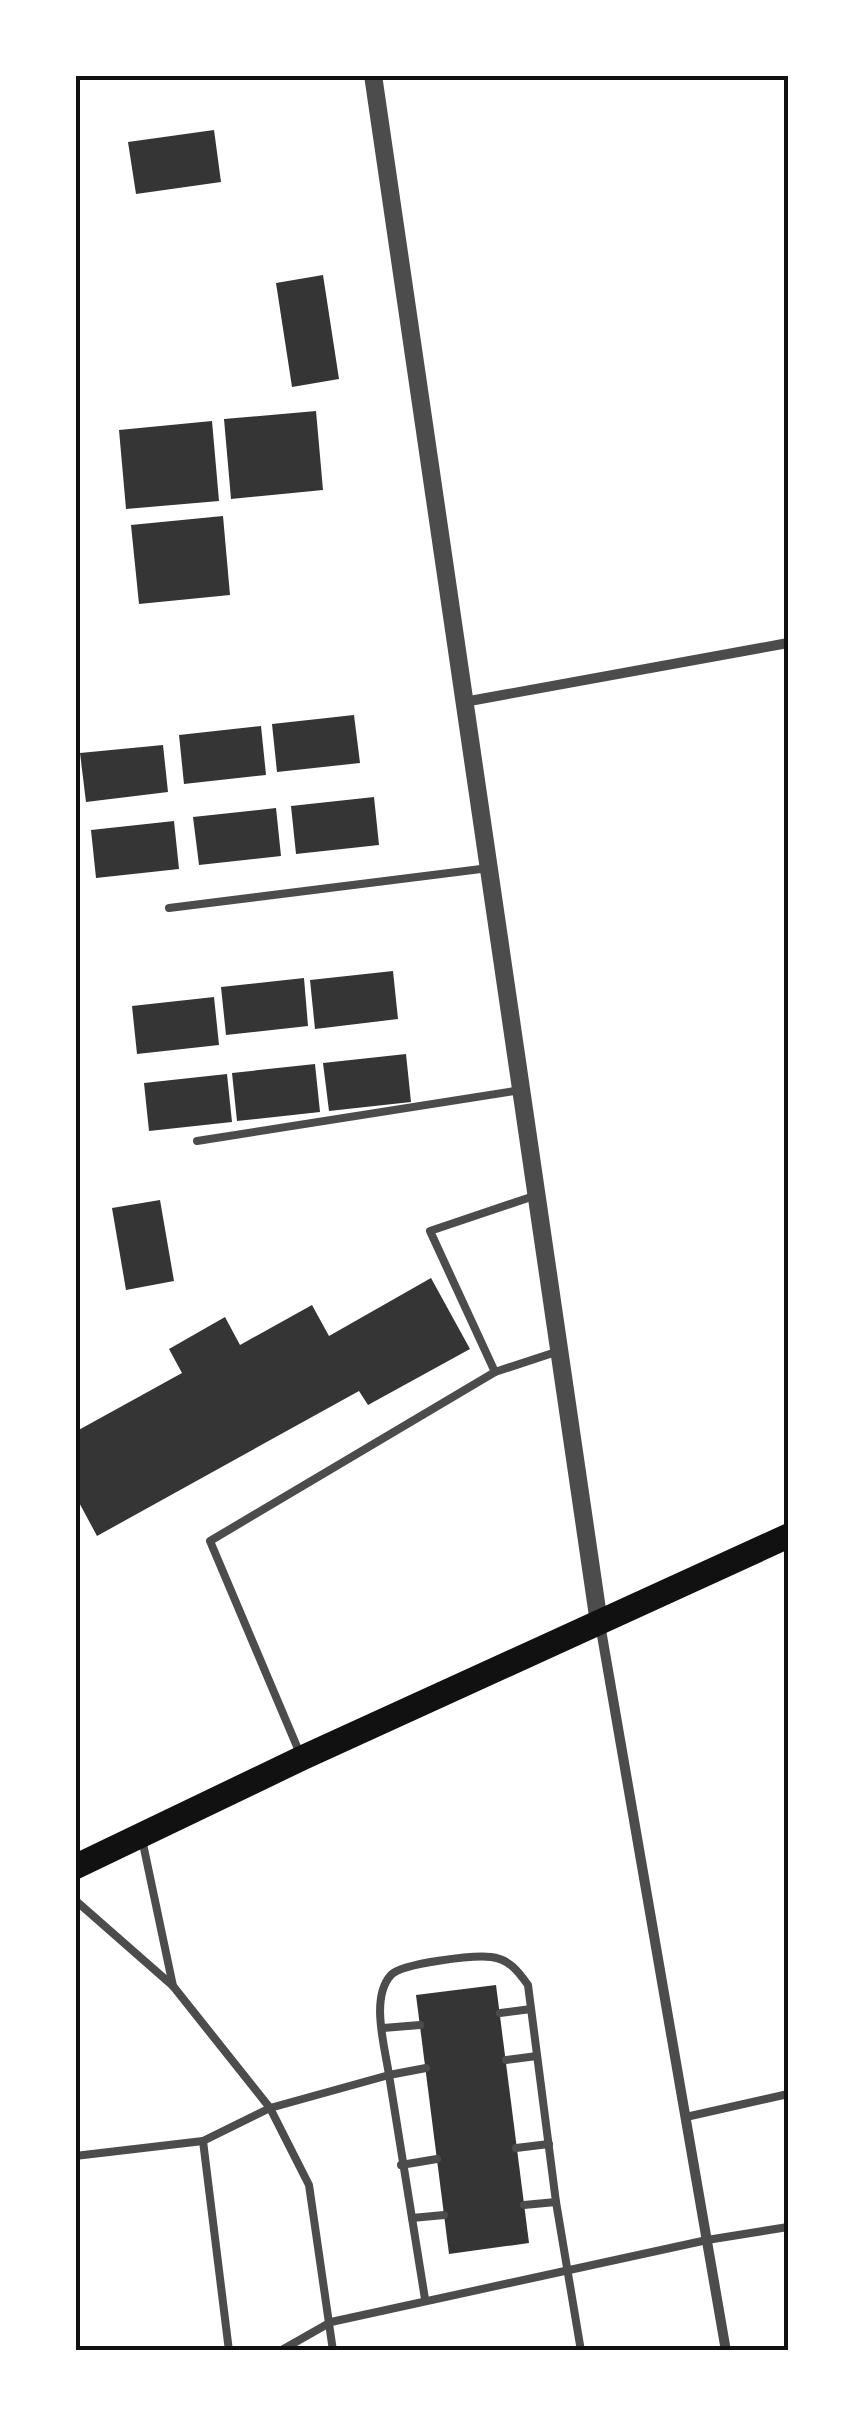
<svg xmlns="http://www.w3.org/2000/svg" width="863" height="2426" font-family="Rubik,sans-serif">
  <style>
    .building { fill: #353535 }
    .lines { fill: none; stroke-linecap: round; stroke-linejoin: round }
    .service { stroke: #4c4c4c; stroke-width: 8 }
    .minor { stroke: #4c4c4c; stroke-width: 10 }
    .tertiary { stroke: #4c4c4c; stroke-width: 18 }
    .primary { stroke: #111; stroke-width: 25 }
    .neatline { fill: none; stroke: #111; stroke-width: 4 }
  </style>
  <rect width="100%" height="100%" fill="#fff"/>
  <!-- building -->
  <g class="building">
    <path d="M 214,130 L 221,182 L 136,194 L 128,142 Z"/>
    <path d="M 323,275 L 339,379 L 292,387 L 276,283 Z"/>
    <path d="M 316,411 L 323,490 L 231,499 L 224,419 Z"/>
    <path d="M 212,421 L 219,501 L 126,509 L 119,430 Z"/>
    <path d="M 223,516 L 230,595 L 139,604 L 131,525 Z"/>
    <path d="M 354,715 L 360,763 L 277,772 L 272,724 Z"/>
    <path d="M 261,726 L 266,775 L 184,784 L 179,735 Z"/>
    <path d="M 163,745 L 168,792 L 86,802 L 80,753 Z"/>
    <path d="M 374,797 L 379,845 L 296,854 L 291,806 Z"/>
    <path d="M 276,808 L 281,856 L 199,865 L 193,817 Z"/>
    <path d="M 174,821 L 179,869 L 96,878 L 91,830 Z"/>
    <path d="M 393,971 L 398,1019 L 315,1029 L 310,980 Z"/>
    <path d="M 304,978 L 308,1026 L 226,1035 L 221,987 Z"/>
    <path d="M 214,997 L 219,1045 L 137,1054 L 132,1006 Z"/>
    <path d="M 406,1054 L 411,1102 L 329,1111 L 323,1063 Z"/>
    <path d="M 315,1064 L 320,1112 L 237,1121 L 232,1073 Z"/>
    <path d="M 227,1074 L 232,1122 L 149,1131 L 144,1083 Z"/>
    <path d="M 160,1200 L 174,1281 L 126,1290 L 112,1208 Z"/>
    <path d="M 431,1278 L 470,1349 L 368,1405 L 359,1391 L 97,1536 L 75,1495 L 75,1432 L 182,1373 L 169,1349 L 225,1317 L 240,1345 L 312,1305 L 329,1336 Z"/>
    <path d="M 496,1985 L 529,2243 L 449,2254 L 416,1995 Z"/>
  </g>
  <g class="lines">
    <!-- service -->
    <g class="service">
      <path d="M 169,908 L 489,868"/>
      <path d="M 197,1141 L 521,1090"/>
      <path d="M 537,1195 L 430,1231 L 495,1372 L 559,1351"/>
      <path d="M 301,1756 L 210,1541 L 495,1372"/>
      <path d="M 142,1839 L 173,1986"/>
      <path d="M 75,1900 L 173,1986 L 270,2108 L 309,2185 L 333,2351"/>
      <path d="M 500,2013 L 531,2009"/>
      <path d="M 383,2028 L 420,2025"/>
      <path d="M 506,2060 L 537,2056"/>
      <path d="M 686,2117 L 788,2094"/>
      <path d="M 203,2141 L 229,2351 L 247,2351"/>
      <path d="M 516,2148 L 549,2144"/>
      <path d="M 75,2156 L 203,2141 L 270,2108 L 389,2075 C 385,2047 370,1998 391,1975 C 402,1963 474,1955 491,1957 C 509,1959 518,1971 528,1985 L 556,2202 L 581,2351"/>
      <path d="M 401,2165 L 437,2159"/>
      <path d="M 524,2205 L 556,2202"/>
      <path d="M 412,2218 L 444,2215"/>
      <path d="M 425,2299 L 389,2075 L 426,2068"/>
      <path d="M 280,2351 L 331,2322 L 707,2240 L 788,2227"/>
    </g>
    <!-- minor -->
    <g class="minor">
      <path d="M 464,702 L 788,643"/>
      <path d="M 600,1624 L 726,2351"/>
    </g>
    <!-- tertiary -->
    <path class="tertiary" d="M 373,75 L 599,1623"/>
    <!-- primary -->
    <path class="primary" d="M 75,1867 L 302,1758 L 788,1536"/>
  </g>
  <!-- border -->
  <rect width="863" height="2426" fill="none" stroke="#ffffff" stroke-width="155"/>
  <rect x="78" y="78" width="708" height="2270" class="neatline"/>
</svg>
